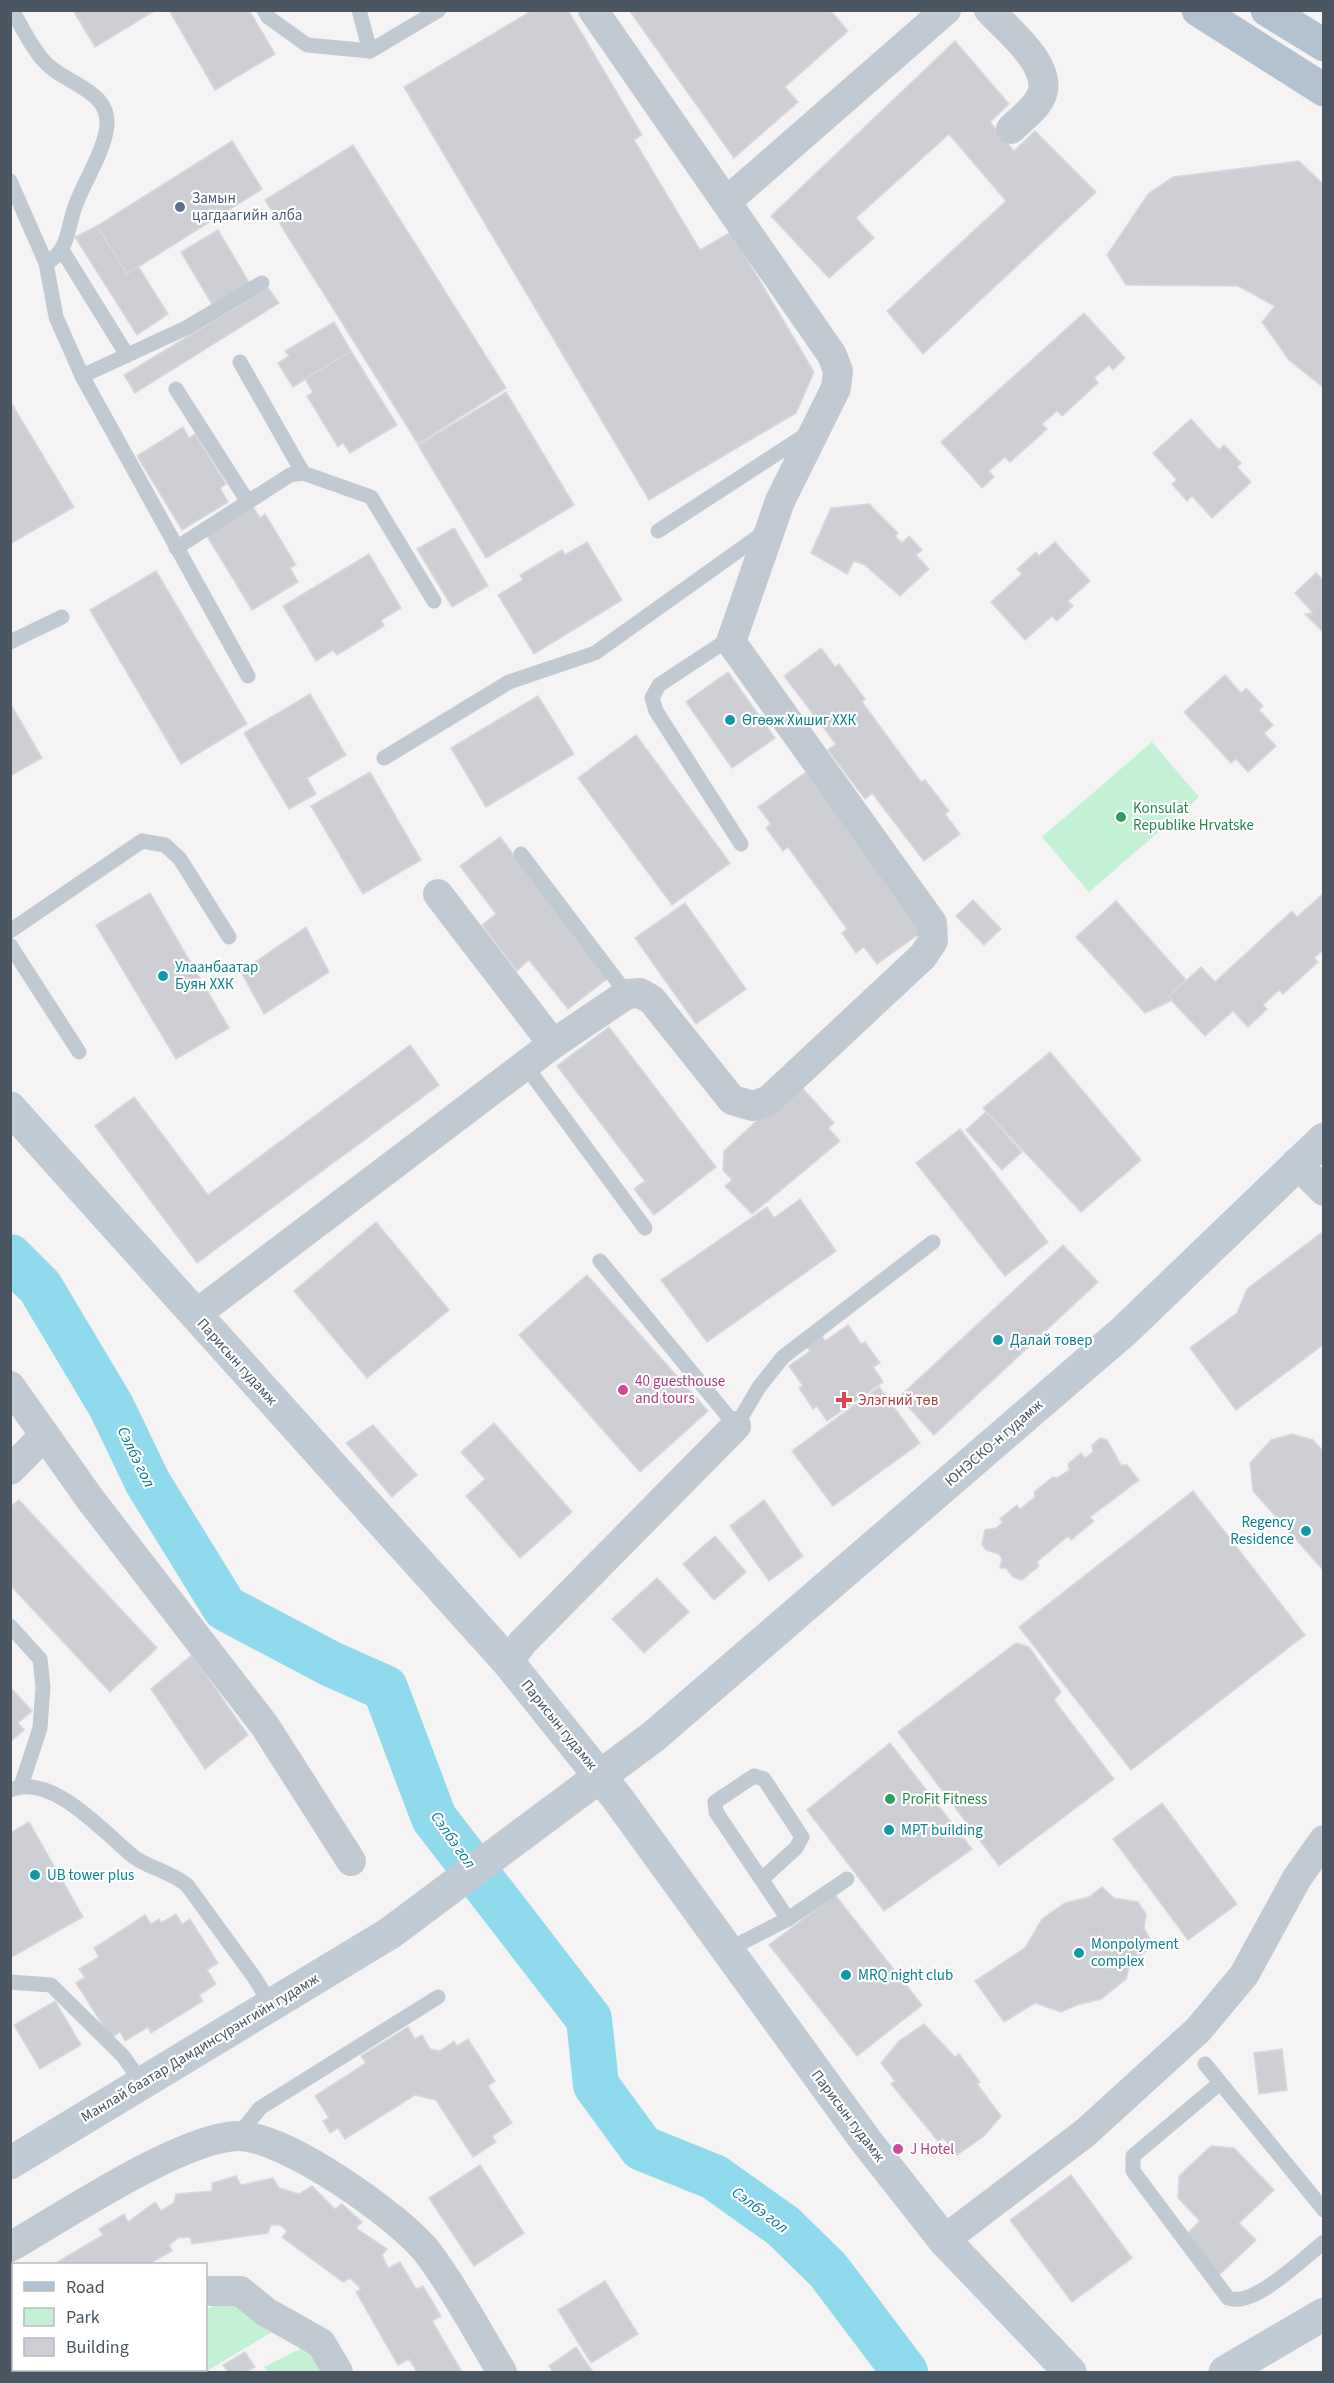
<svg xmlns="http://www.w3.org/2000/svg" width="1334" height="2383" font-family="'Source Sans 3',sans-serif">
  <style>
    .green { fill: #c3f1d5 }
    .lines { fill: none; stroke-linecap: round; stroke-linejoin: round }
    .river { stroke: #90daee; stroke-width: 46 }
    .building { fill: #cdcfd5; stroke: #d7d9de; stroke-width: 1.5 }
    .lane { stroke: #c1cad2; stroke-width: 15 }
    .street { stroke: #c1cad2; stroke-width: 30 }
    .secondary { stroke: #c1cbd6; stroke-width: 33 }
    .primary { stroke: #b3c2d1; stroke-width: 33 }
    .secondary-bridge { stroke: #c1cbd6; stroke-width: 33 }
    .service-dot { fill: #5c6f8a; stroke: #fff; stroke-width: 2 }
    .culture-dot { fill: #0f9aa8; stroke: #fff; stroke-width: 2 }
    .leisure-dot { fill: #2e9e5b; stroke: #fff; stroke-width: 2 }
    .hotel-dot { fill: #d1479c; stroke: #fff; stroke-width: 2 }
    .health-dot { fill: #e0444e; stroke: #fff; stroke-width: 2 }
    .labels { text-anchor: middle; dominant-baseline: central; stroke-width: 4.5; stroke-linejoin: round; paint-order: stroke }
    .service-label { font-size: 15px; fill: #4e5e75; stroke: #fff; text-anchor: start }
    .culture-label { font-size: 15px; fill: #0d838f; stroke: #fff; text-anchor: start }
    .leisure-label { font-size: 15px; fill: #27864d; stroke: #fff; text-anchor: start }
    .street-label { font-size: 15px; fill: #4a5661; stroke: #fff }
    .hotel-label { font-size: 15px; fill: #b23c85; stroke: #fff; text-anchor: start }
    .health-label { font-size: 15px; fill: #be3a42; stroke: #fff; text-anchor: start }
    .water-label { font-size: 16px; font-style: italic; fill: #0c7c9b; stroke: #fff }
  </style>
  <rect width="100%" height="100%" fill="#f5f3f3"/>
  <!-- green -->
  <g class="green">
    <path d="M 1152,742 L 1199,797 L 1089,892 L 1042,837 Z"/>
    <path d="M 240,2291 L 281,2327 L 205,2372 L 131,2372 L 130,2370 L 206,2370 L 206,2310 Z"/>
    <path d="M 306,2346 L 322,2372 L 268,2372 L 264,2367 Z"/>
  </g>
  <g class="lines">
    <!-- river -->
    <path class="river" d="M 10,1257 L 40,1287 L 111,1406 L 148,1483 L 225,1608 L 331,1664 L 385,1688 L 434,1818 L 589,2019 L 596,2085 L 642,2148 L 714,2177 L 783,2226 L 828,2270 L 905,2372"/>
  </g>
  <!-- building -->
  <g class="building">
    <path d="M 73,10 L 156,10 L 95,47 Z"/>
    <path d="M 169,10 L 249,10 L 275,54 L 215,90 Z"/>
    <path d="M 533,10 L 568,10 L 642,135 L 634,140 L 700,250 L 731,232 L 814,372 L 796,413 L 649,500 L 404,87 Z"/>
    <path d="M 629,10 L 830,10 L 848,31 L 785,87 L 798,102 L 734,158 Z"/>
    <path d="M 955,41 L 1009,104 L 990,122 L 1014,151 L 1035,131 L 1096,192 L 923,354 L 887,311 L 1006,201 L 949,134 L 856,218 L 874,238 L 829,278 L 771,216 Z"/>
    <path d="M 232,141 L 262,189 L 127,274 L 97,226 Z"/>
    <path d="M 353,145 L 506,388 L 418,444 L 265,200 Z"/>
    <path d="M 1299,161 L 1324,185 L 1324,388 L 1289,360 L 1262,322 L 1275,306 L 1238,286 L 1126,285 L 1107,255 L 1148,194 L 1173,177 Z"/>
    <path d="M 97,226 L 127,274 L 138,266 L 168,314 L 137,335 L 75,237 Z"/>
    <path d="M 218,230 L 250,284 L 213,306 L 181,252 Z"/>
    <path d="M 268,288 L 279,303 L 135,393 L 124,375 Z"/>
    <path d="M 1084,313 L 1125,358 L 1113,370 L 1109,365 L 1094,378 L 1098,383 L 1062,416 L 1057,411 L 1042,424 L 1047,429 L 1010,462 L 1005,457 L 989,471 L 994,477 L 982,488 L 941,442 Z"/>
    <path d="M 334,322 L 351,351 L 293,387 L 278,363 L 289,356 L 285,351 Z"/>
    <path d="M 351,351 L 397,425 L 350,453 L 343,443 L 338,447 L 307,396 L 313,392 L 305,379 Z"/>
    <path d="M 506,392 L 574,505 L 486,558 L 418,445 Z"/>
    <path d="M 10,401 L 74,507 L 10,544 Z"/>
    <path d="M 1191,419 L 1219,450 L 1224,445 L 1241,463 L 1237,467 L 1251,482 L 1212,518 L 1192,496 L 1187,501 L 1172,484 L 1177,480 L 1153,453 Z"/>
    <path d="M 183,427 L 189,438 L 195,434 L 226,484 L 220,488 L 228,502 L 182,530 L 137,456 Z"/>
    <path d="M 869,504 L 898,533 L 895,536 L 902,543 L 909,536 L 922,550 L 916,555 L 929,569 L 900,596 L 865,565 L 854,561 L 847,574 L 811,553 L 831,508 Z"/>
    <path d="M 253,507 L 260,518 L 265,514 L 296,565 L 290,568 L 298,582 L 252,610 L 207,536 Z"/>
    <path d="M 454,528 L 488,586 L 452,607 L 417,549 Z"/>
    <path d="M 587,542 L 622,600 L 534,654 L 498,595 L 523,580 L 520,575 L 562,550 L 565,555 Z"/>
    <path d="M 1055,542 L 1090,581 L 1068,601 L 1073,606 L 1057,621 L 1052,616 L 1025,640 L 991,602 L 1022,574 L 1017,569 L 1036,552 L 1039,556 Z"/>
    <path d="M 369,554 L 401,608 L 381,620 L 384,626 L 337,655 L 333,650 L 316,661 L 283,606 Z"/>
    <path d="M 156,571 L 247,724 L 181,764 L 90,610 Z"/>
    <path d="M 1316,573 L 1324,581 L 1324,633 L 1305,614 L 1313,613 L 1295,593 Z"/>
    <path d="M 821,648 L 835,667 L 839,664 L 865,699 L 862,702 L 921,782 L 925,780 L 949,811 L 945,814 L 960,834 L 924,861 L 872,793 L 865,799 L 828,750 L 836,744 L 784,676 Z"/>
    <path d="M 728,672 L 775,738 L 732,768 L 686,702 Z"/>
    <path d="M 1225,675 L 1241,693 L 1246,688 L 1263,706 L 1259,710 L 1273,725 L 1264,733 L 1276,746 L 1248,772 L 1236,759 L 1231,763 L 1184,712 Z"/>
    <path d="M 310,694 L 346,755 L 307,778 L 316,794 L 289,809 L 244,733 Z"/>
    <path d="M 538,696 L 574,754 L 486,807 L 451,748 Z"/>
    <path d="M 10,703 L 42,758 L 10,776 Z"/>
    <path d="M 636,735 L 730,863 L 672,905 L 578,778 Z"/>
    <path d="M 370,772 L 421,860 L 363,894 L 311,806 Z"/>
    <path d="M 806,772 L 923,931 L 877,964 L 864,947 L 856,953 L 842,933 L 847,929 L 788,847 L 783,851 L 766,828 L 771,824 L 758,807 Z"/>
    <path d="M 500,837 L 608,978 L 568,1009 L 529,960 L 517,971 L 482,925 L 496,914 L 460,866 Z"/>
    <path d="M 150,893 L 229,1028 L 176,1059 L 96,925 Z"/>
    <path d="M 1324,893 L 1324,949 L 1314,958 L 1318,962 L 1283,994 L 1279,990 L 1263,1005 L 1267,1009 L 1248,1027 L 1233,1011 L 1205,1036 L 1168,997 L 1201,967 L 1215,982 L 1292,911 L 1297,917 Z"/>
    <path d="M 973,900 L 1001,929 L 984,945 L 956,916 Z"/>
    <path d="M 1116,901 L 1186,980 L 1168,997 L 1172,1000 L 1145,1013 L 1076,937 Z"/>
    <path d="M 685,903 L 746,989 L 696,1024 L 635,938 Z"/>
    <path d="M 306,927 L 329,972 L 264,1014 L 241,972 Z"/>
    <path d="M 609,1027 L 716,1167 L 654,1215 L 634,1189 L 645,1181 L 557,1066 Z"/>
    <path d="M 410,1045 L 439,1085 L 197,1263 L 95,1126 L 134,1097 L 208,1195 Z"/>
    <path d="M 1050,1052 L 1141,1160 L 1081,1212 L 983,1108 Z"/>
    <path d="M 798,1083 L 834,1123 L 828,1128 L 840,1141 L 752,1214 L 725,1186 L 732,1180 L 723,1170 L 724,1151 Z"/>
    <path d="M 986,1112 L 1022,1152 L 1002,1170 L 966,1130 Z"/>
    <path d="M 960,1129 L 1048,1242 L 1005,1276 L 916,1163 Z"/>
    <path d="M 800,1199 L 836,1251 L 707,1342 L 661,1280 L 767,1207 L 774,1218 Z"/>
    <path d="M 376,1222 L 449,1310 L 367,1378 L 294,1291 Z"/>
    <path d="M 1321,1233 L 1324,1237 L 1324,1344 L 1236,1410 L 1190,1348 L 1237,1313 L 1247,1289 Z"/>
    <path d="M 1063,1245 L 1098,1282 L 934,1435 L 899,1397 Z"/>
    <path d="M 587,1275 L 708,1411 L 640,1472 L 519,1335 Z"/>
    <path d="M 848,1325 L 861,1344 L 865,1342 L 880,1363 L 873,1367 L 883,1382 L 827,1421 L 817,1406 L 813,1409 L 799,1388 L 803,1386 L 789,1366 L 810,1351 L 807,1347 L 822,1336 L 825,1341 Z"/>
    <path d="M 879,1387 L 920,1443 L 833,1506 L 792,1451 Z"/>
    <path d="M 494,1423 L 572,1512 L 520,1558 L 466,1496 L 485,1479 L 461,1452 Z"/>
    <path d="M 373,1425 L 417,1475 L 392,1497 L 346,1443 Z"/>
    <path d="M 1292,1434 L 1313,1440 L 1324,1452 L 1324,1571 L 1253,1491 L 1250,1463 L 1271,1440 Z"/>
    <path d="M 1100,1438 L 1107,1440 L 1121,1465 L 1127,1465 L 1139,1480 L 1090,1517 L 1094,1521 L 1071,1540 L 1068,1536 L 1037,1562 L 1039,1566 L 1022,1580 L 1013,1577 L 1006,1568 L 1000,1568 L 1002,1559 L 999,1554 L 986,1550 L 982,1544 L 985,1530 L 996,1528 L 1003,1522 L 1000,1519 L 1017,1505 L 1020,1509 L 1035,1497 L 1034,1492 L 1053,1477 L 1057,1478 L 1069,1470 L 1068,1464 L 1081,1453 L 1085,1458 L 1093,1452 L 1092,1445 Z"/>
    <path d="M 1193,1491 L 1305,1635 L 1131,1770 L 1019,1627 Z"/>
    <path d="M 19,1500 L 157,1648 L 110,1692 L 10,1585 L 10,1507 Z"/>
    <path d="M 764,1500 L 803,1556 L 769,1581 L 730,1526 Z"/>
    <path d="M 715,1536 L 746,1572 L 714,1600 L 683,1564 Z"/>
    <path d="M 657,1578 L 689,1612 L 644,1653 L 612,1619 Z"/>
    <path d="M 1016,1643 L 1029,1647 L 1061,1692 L 1054,1700 L 1114,1779 L 999,1866 L 898,1732 Z"/>
    <path d="M 192,1655 L 248,1735 L 205,1769 L 151,1689 Z"/>
    <path d="M 10,1687 L 32,1711 L 18,1723 L 24,1730 L 10,1742 Z"/>
    <path d="M 890,1743 L 972,1849 L 884,1911 L 807,1810 Z"/>
    <path d="M 1162,1803 L 1237,1904 L 1188,1940 L 1113,1839 Z"/>
    <path d="M 29,1822 L 83,1917 L 10,1958 L 10,1833 Z"/>
    <path d="M 1102,1887 L 1114,1898 L 1138,1902 L 1146,1914 L 1144,1928 L 1154,1946 L 1131,1961 L 1126,1979 L 1101,1999 L 1077,2005 L 1061,2012 L 1035,2003 L 1004,2022 L 975,1981 L 1025,1948 L 1042,1919 L 1065,1903 L 1089,1897 Z"/>
    <path d="M 835,1895 L 922,2005 L 857,2056 L 769,1945 Z"/>
    <path d="M 176,1914 L 182,1924 L 190,1919 L 218,1963 L 207,1970 L 216,1984 L 199,1995 L 203,2001 L 151,2033 L 148,2027 L 125,2041 L 120,2032 L 111,2038 L 76,1983 L 85,1977 L 79,1969 L 99,1957 L 94,1948 L 145,1915 L 151,1924 L 159,1919 L 161,1923 Z"/>
    <path d="M 55,2001 L 81,2045 L 40,2069 L 14,2025 Z"/>
    <path d="M 924,2024 L 955,2057 L 959,2054 L 980,2082 L 977,2084 L 1001,2116 L 984,2136 L 957,2155 L 943,2138 L 938,2141 L 891,2084 L 895,2081 L 881,2063 L 899,2041 Z"/>
    <path d="M 408,2027 L 415,2039 L 422,2035 L 430,2049 L 440,2051 L 454,2041 L 457,2046 L 468,2039 L 495,2081 L 488,2086 L 512,2123 L 492,2136 L 496,2142 L 473,2157 L 436,2100 L 415,2095 L 345,2139 L 338,2128 L 330,2133 L 323,2121 L 329,2118 L 315,2096 L 366,2063 L 361,2056 Z"/>
    <path d="M 1282,2049 L 1287,2090 L 1259,2094 L 1254,2053 Z"/>
    <path d="M 1211,2146 L 1234,2148 L 1274,2190 L 1239,2223 L 1256,2240 L 1219,2275 L 1184,2237 L 1200,2221 L 1178,2198 L 1179,2176 Z"/>
    <path d="M 480,2165 L 524,2233 L 474,2266 L 429,2198 Z"/>
    <path d="M 1071,2175 L 1132,2258 L 1072,2302 L 1010,2220 Z"/>
    <path d="M 236,2176 L 241,2185 L 273,2178 L 279,2188 L 299,2194 L 312,2186 L 335,2209 L 342,2204 L 362,2222 L 356,2228 L 387,2249 L 382,2255 L 388,2268 L 400,2262 L 416,2289 L 423,2286 L 441,2316 L 432,2321 L 462,2372 L 417,2372 L 409,2359 L 398,2365 L 356,2292 L 361,2289 L 350,2278 L 343,2282 L 282,2237 L 287,2231 L 280,2225 L 271,2225 L 268,2233 L 192,2244 L 190,2237 L 178,2238 L 169,2245 L 172,2251 L 149,2264 L 54,2264 L 103,2235 L 99,2229 L 124,2214 L 128,2222 L 155,2202 L 161,2211 L 174,2203 L 176,2194 L 212,2191 L 212,2183 Z"/>
    <path d="M 605,2281 L 638,2334 L 591,2363 L 558,2310 Z"/>
    <path d="M 14,2287 L 14,2343 L 10,2345 L 10,2288 Z"/>
    <path d="M 576,2347 L 593,2372 L 553,2372 L 549,2366 Z"/>
    <path d="M 10,2350 L 14,2354 L 14,2370 L 23,2370 L 25,2372 L 10,2372 Z"/>
    <path d="M 245,2352 L 255,2367 L 246,2372 L 228,2372 L 223,2365 Z"/>
  </g>
  <g class="lines">
    <!-- lane -->
    <g class="lane">
      <path d="M 12,10 C 22,27 31,47 44,61 C 64,85 115,89 106,132 C 101,157 85,180 76,204 C 67,226 70,251 46,263"/>
      <path d="M 264,10 L 268,17 L 307,45 L 370,51 L 439,10"/>
      <path d="M 359,10 L 370,51"/>
      <path d="M 10,181 L 46,263 L 56,317 L 82,376 L 248,676"/>
      <path d="M 62,250 L 127,355"/>
      <path d="M 240,362 L 303,473"/>
      <path d="M 82,376 L 186,328 L 262,283"/>
      <path d="M 176,389 L 248,502"/>
      <path d="M 658,531 L 807,434"/>
      <path d="M 176,548 L 290,475 L 303,473 L 371,497 L 434,601"/>
      <path d="M 732,637 L 659,685 L 652,698 L 656,711 L 741,844"/>
      <path d="M 10,642 L 62,617"/>
      <path d="M 384,758 L 509,682 L 595,653 L 766,531"/>
      <path d="M 521,854 L 627,994"/>
      <path d="M 10,931 L 142,841 L 165,845 L 180,859 L 229,937"/>
      <path d="M 10,945 L 79,1052"/>
      <path d="M 525,1065 L 645,1228"/>
      <path d="M 600,1261 L 736,1426 L 759,1387 L 783,1357 L 933,1242"/>
      <path d="M 10,1626 L 40,1659 L 43,1687 L 40,1728 L 21,1786"/>
      <path d="M 10,1790 C 53,1772 105,1834 134,1857 C 149,1868 169,1871 187,1885 L 254,1977 L 271,2005"/>
      <path d="M 762,1879 L 796,1848 L 802,1837 L 764,1779 L 754,1776 L 715,1802 L 716,1812 L 788,1919"/>
      <path d="M 733,1957 L 741,1943 L 788,1919 L 847,1879"/>
      <path d="M 10,1982 L 51,1985 L 123,2056 L 142,2083"/>
      <path d="M 1205,2064 L 1324,2210"/>
      <path d="M 1220,2083 L 1133,2156 L 1133,2171 L 1228,2298 C 1254,2308 1302,2259 1324,2242"/>
      <path d="M 238,2136 L 260,2108 L 438,1997"/>
    </g>
    <!-- street -->
    <g class="street">
      <path d="M 989,10 C 1007,29 1052,65 1042,94 C 1038,107 1020,120 1011,129"/>
      <path d="M 726,202 L 946,10"/>
      <path d="M 438,894 L 553,1044"/>
      <path d="M 1296,1163 L 1324,1191"/>
      <path d="M 195,1315 L 553,1044 L 627,994 L 640,993 L 652,1000 L 732,1100 L 753,1106 L 769,1100 L 923,956 L 933,941 L 932,923 L 731,642 L 780,501 L 836,388 L 838,371 L 832,355 L 593,10"/>
      <path d="M 10,1386 L 90,1499 L 265,1726 L 351,1861"/>
      <path d="M 10,1470 L 45,1435"/>
      <path d="M 508,1662 L 522,1643 L 736,1426"/>
      <path d="M 944,2240 L 1085,2133 L 1198,2030 L 1244,1975 L 1297,1878 L 1324,1840"/>
      <path d="M 10,2247 C 63,2217 180,2138 237,2136 C 284,2135 399,2216 428,2253 C 456,2290 478,2333 502,2372"/>
      <path d="M 206,2291 L 240,2291 L 266,2312 L 321,2343 L 338,2372"/>
      <path d="M 68,2370 L 69,2372"/>
    </g>
    <!-- secondary -->
    <g class="secondary">
      <path d="M 10,1108 L 508,1662 L 618,1799 L 866,2141 L 944,2240 L 1070,2372"/>
      <path d="M 654,1736 L 1124,1331 L 1324,1139"/>
      <path d="M 10,2163 L 390,1933"/>
      <path d="M 1225,2372 L 1324,2314"/>
    </g>
    <!-- primary -->
    <g class="primary">
      <path d="M 1198,10 L 1324,90"/>
      <path d="M 1267,10 L 1324,45"/>
    </g>
    <!-- secondary-bridge -->
    <path class="secondary-bridge" d="M 390,1933 L 654,1736"/>
  </g>
  <!-- markers -->
  <circle class="service-dot" cx="180" cy="207" r="6"/>
  <g class="culture-dot">
    <circle cx="730" cy="720" r="6"/>
    <circle cx="163" cy="976" r="6"/>
    <circle cx="998" cy="1340" r="6"/>
    <circle cx="1306" cy="1531" r="6"/>
    <circle cx="889" cy="1830" r="6"/>
    <circle cx="35" cy="1875" r="6"/>
    <circle cx="1079" cy="1953" r="6"/>
    <circle cx="846" cy="1975" r="6"/>
  </g>
  <g class="leisure-dot">
    <circle cx="1121" cy="817" r="6"/>
    <circle cx="890" cy="1799" r="6"/>
  </g>
  <g class="hotel-dot">
    <circle cx="623" cy="1390" r="6"/>
    <circle cx="898" cy="2149" r="6"/>
  </g>
  <path class="health-dot" d="M841 1391h6v6h6v6h-6v6h-6v-6h-6v-6h6z"/>
  <g class="labels">
    <!-- service labels -->
    <g class="service-label">
      <text x="192" y="198">Замын<tspan x="192" dy="17">цагдаагийн алба</tspan></text>
    </g>
    <!-- culture labels -->
    <g class="culture-label">
      <text x="742" y="720">Өгөөж Хишиг ХХК</text>
      <text x="175" y="967">Улаанбаатар<tspan x="175" dy="17">Буян ХХК</tspan></text>
      <text x="1010" y="1340">Далай товер</text>
      <text x="1294" y="1522" text-anchor="end">Regency<tspan x="1294" dy="17">Residence</tspan></text>
      <text x="901" y="1830">MPT building</text>
      <text x="47" y="1875">UB tower plus</text>
      <text x="1091" y="1944">Monpolyment<tspan x="1091" dy="17">complex</tspan></text>
      <text x="858" y="1975">MRQ night club</text>
    </g>
    <!-- leisure labels -->
    <g class="leisure-label">
      <text x="1133" y="808">Konsulat<tspan x="1133" dy="17">Republike Hrvatske</tspan></text>
      <text x="902" y="1799">ProFit Fitness</text>
    </g>
    <!-- street labels -->
    <g class="street-label">
      <text transform="translate(237 1362) rotate(48)">Парисын гудамж</text>
      <text transform="translate(994 1443) rotate(-41)">ЮНЭСКО-н гудамж</text>
      <text transform="translate(559 1725) rotate(51)">Парисын гудамж</text>
      <text transform="translate(200 2048) rotate(-31)">Манлай баатар Дамдинсүрэнгийн гудамж</text>
      <text transform="translate(848 2116) rotate(53)">Парисын гудамж</text>
    </g>
    <!-- hotel labels -->
    <g class="hotel-label">
      <text x="635" y="1381">40 guesthouse<tspan x="635" dy="17">and tours</tspan></text>
      <text x="910" y="2149">J Hotel</text>
    </g>
    <!-- health labels -->
    <g class="health-label">
      <text x="858" y="1400">Элэгний төв</text>
    </g>
    <!-- water labels -->
    <g class="water-label">
      <text transform="translate(136 1457) rotate(64)">Сэлбэ гол</text>
      <text transform="translate(453 1840) rotate(55)">Сэлбэ гол</text>
      <text transform="translate(760 2210) rotate(37)">Сэлбэ гол</text>
    </g>
  </g>
  <!-- border -->
  <rect width="1334" height="2383" fill="none" stroke="#4a5661" stroke-width="24"/>
  <!-- legend -->
  <rect x="12" y="2263" width="195" height="108" fill="#ffffff" stroke="#b7bbc0" stroke-width="1.5"/>
  <rect x="24" y="2282" width="30" height="9" fill="#b3c2d1" stroke="#b7bbc0" stroke-width="1.5"/>
  <text x="66" y="2293" font-size="18" fill="#4a5661">Road</text>
  <rect x="24" y="2308" width="30" height="18" fill="#c3f1d5" stroke="#b7bbc0" stroke-width="1.5"/>
  <text x="66" y="2323" font-size="18" fill="#4a5661">Park</text>
  <rect x="24" y="2338" width="30" height="18" fill="#cdcfd5" stroke="#b7bbc0" stroke-width="1.5"/>
  <text x="66" y="2353" font-size="18" fill="#4a5661">Building</text>
</svg>
